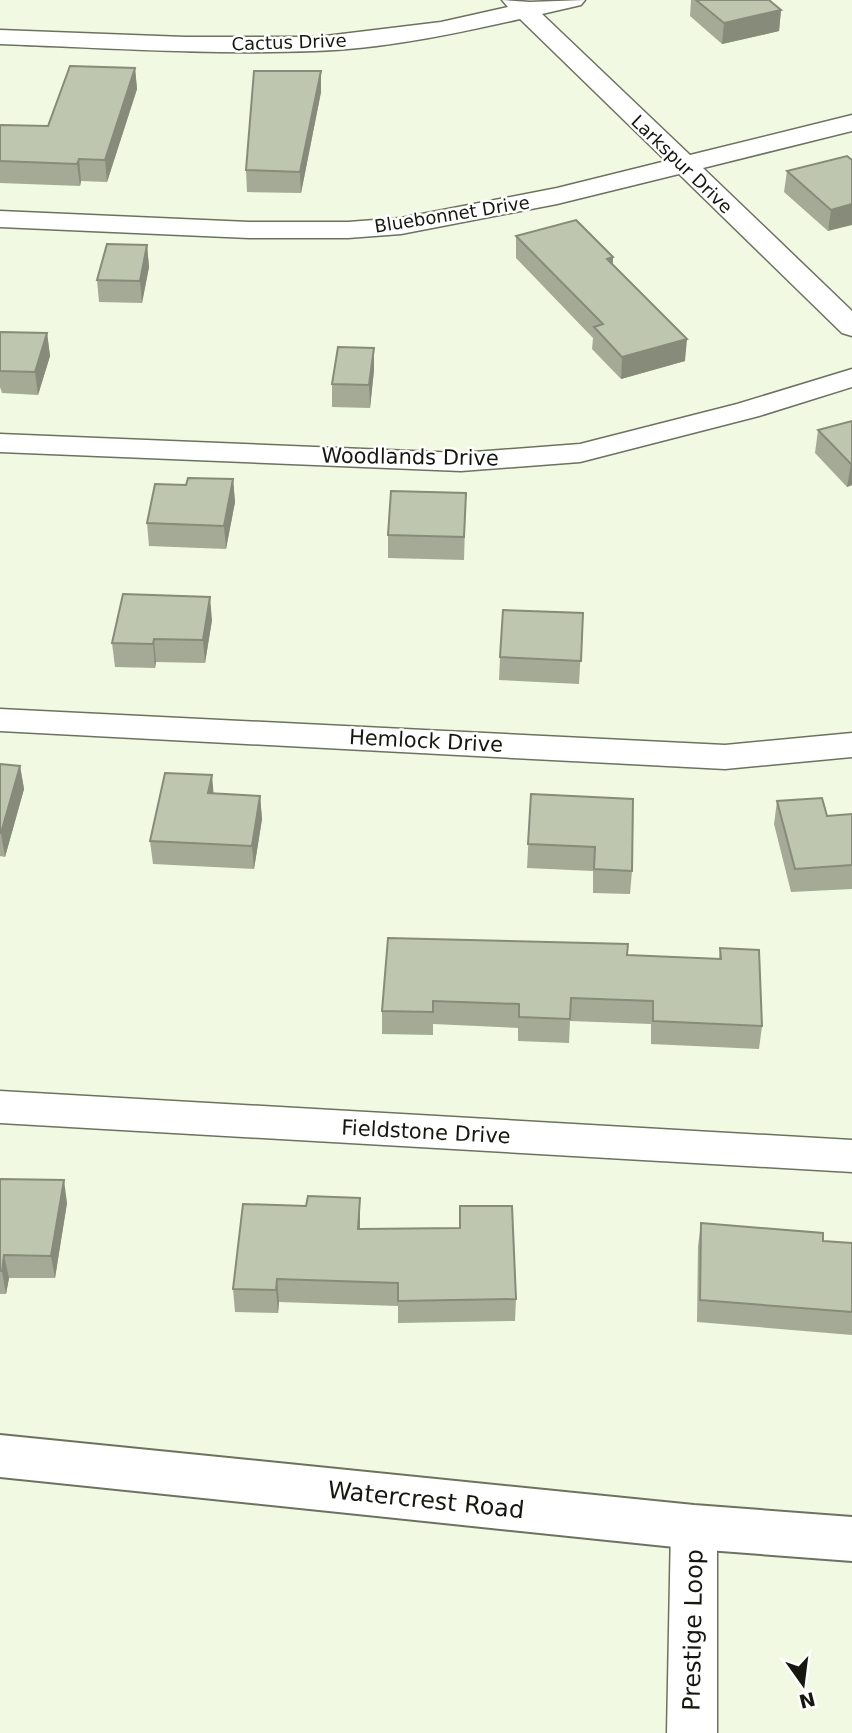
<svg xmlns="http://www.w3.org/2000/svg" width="852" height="1733" font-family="'DejaVu Sans',sans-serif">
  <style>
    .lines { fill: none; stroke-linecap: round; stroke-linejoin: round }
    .street-casing { stroke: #6c725e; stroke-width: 3 }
    .secondary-casing { stroke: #6c725e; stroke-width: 4 }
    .street { fill: #fff; fill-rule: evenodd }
    .secondary { fill: #fff; fill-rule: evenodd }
    .wall { fill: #a4aa96 }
    .shaded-wall { fill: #868b7a }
    .building { fill: #bfc6af; stroke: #868b7a; stroke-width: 2 }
    .labels { text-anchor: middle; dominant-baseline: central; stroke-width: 5; stroke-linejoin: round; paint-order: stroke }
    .far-street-label { font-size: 18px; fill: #161810; stroke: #fff }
    .street-label { font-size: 21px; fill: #161810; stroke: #fff }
    .near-street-label { font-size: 24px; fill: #161810; stroke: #fff }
  </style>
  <rect width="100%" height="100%" fill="#f1f9e2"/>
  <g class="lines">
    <!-- street casing -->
    <g class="street-casing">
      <g id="street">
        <path d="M 502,0 L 530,2 L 585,0 L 581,5 L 542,14 L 690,155 L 852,115 L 852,131 L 703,168 L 852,311 L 852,336 L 842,333 L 679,174 L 557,204 L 401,234 L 348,238 L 249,238 L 0,227 L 0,211 L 249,222 L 348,222 L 401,218 L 557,188 L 666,161 L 520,19 C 453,34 383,49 315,51 C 210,55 105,48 0,44 L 0,30 L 185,37 L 317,37 L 441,22 L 508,7 Z"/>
        <path d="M 852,369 L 852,387 L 759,416 L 580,462 L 461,471 L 0,452 L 0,434 L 461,453 L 580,444 L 737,404 Z"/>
        <path d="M 0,709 L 725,745 L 852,733 L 852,757 L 725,769 L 0,731 Z"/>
        <path d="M 0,1091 L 852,1140 L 852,1172 L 0,1123 Z"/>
        <path d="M 694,1506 L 710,1512 L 717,1527 L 717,1733 L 667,1733 L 671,1527 L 678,1512 Z"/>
      </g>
    </g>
    <!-- secondary casing -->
    <g class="secondary-casing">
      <path id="secondary" d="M 0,1435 L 694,1505 L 852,1517 L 852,1561 L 694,1549 L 0,1477 Z"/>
    </g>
    <!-- street -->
    <use href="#street" class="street"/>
    <!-- secondary -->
    <use href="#secondary" class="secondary"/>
  </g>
  <!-- wall -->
  <g class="wall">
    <path d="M 691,0 L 769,0 L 781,10 L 779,31 L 722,44 L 690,16 Z"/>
    <path d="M 135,68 L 137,89 L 107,182 L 81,181 L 80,186 L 0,183 L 0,125 L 48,126 Z"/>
    <path d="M 321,71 L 321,92 L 301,193 L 247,192 L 246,170 Z"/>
    <path d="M 847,156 L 828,231 L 784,192 L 787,171 Z"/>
    <path d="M 516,236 L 613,257 L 613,265 L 685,361 L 621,379 L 592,349 L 593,338 L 516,258 Z"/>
    <path d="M 147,245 L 149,267 L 142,303 L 99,302 L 97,280 Z"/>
    <path d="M 0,332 L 47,333 L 50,356 L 38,395 L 2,393 L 0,387 Z"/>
    <path d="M 374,370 L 370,408 L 332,407 L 332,384 Z"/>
    <path d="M 852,421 L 852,485 L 847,487 L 815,453 L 818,430 Z"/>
    <path d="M 233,479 L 235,502 L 226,549 L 149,546 L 147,523 L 186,485 Z"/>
    <path d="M 466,493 L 464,560 L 388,558 L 388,535 Z"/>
    <path d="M 583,613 L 579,684 L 499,680 L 500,657 Z"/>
    <path d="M 212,620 L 205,663 L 156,662 L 155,668 L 115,667 L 112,643 Z"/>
    <path d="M 0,764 L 20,766 L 24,789 L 5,857 L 0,856 Z"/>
    <path d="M 214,793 L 260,796 L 262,819 L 254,869 L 153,864 L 150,841 Z"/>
    <path d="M 531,794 L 632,871 L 630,894 L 593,893 L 593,871 L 527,868 Z"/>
    <path d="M 777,801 L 827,816 L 852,814 L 852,889 L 791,892 L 774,824 Z"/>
    <path d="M 720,948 L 762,1026 L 759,1049 L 651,1044 L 651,1024 L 570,1021 L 569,1043 L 518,1041 L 518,1028 L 433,1024 L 433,1035 L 382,1034 L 382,1011 L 627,955 L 719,959 Z"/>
    <path d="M 0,1179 L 67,1203 L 55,1278 L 9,1278 L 6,1294 L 0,1294 Z"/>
    <path d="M 460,1206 L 516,1299 L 515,1321 L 398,1323 L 398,1306 L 279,1302 L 278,1313 L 235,1312 L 233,1289 L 360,1221 L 360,1229 L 460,1228 Z"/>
    <path d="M 701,1223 L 823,1241 L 852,1243 L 852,1335 L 697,1322 L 698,1246 Z"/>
  </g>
  <!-- shaded-wall -->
  <g class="shaded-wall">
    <path d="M 781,10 L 779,31 L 722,44 L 724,23 Z"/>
    <path d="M 135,68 L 137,89 L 107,182 L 105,160 Z"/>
    <path d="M 321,71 L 321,92 L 301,193 L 300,172 Z"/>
    <path d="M 79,159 L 81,181 L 80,186 L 77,164 Z"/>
    <path d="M 852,204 L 852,225 L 828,231 L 831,210 Z"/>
    <path d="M 147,245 L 149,267 L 142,303 L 140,281 Z"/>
    <path d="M 613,257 L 612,279 L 607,259 Z"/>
    <path d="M 47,333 L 50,356 L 38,395 L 35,372 Z"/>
    <path d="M 687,339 L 685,361 L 621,379 L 622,357 Z"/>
    <path d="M 374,348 L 374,370 L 370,408 L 369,385 Z"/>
    <path d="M 851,464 L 852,464 L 852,485 L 847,487 Z"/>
    <path d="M 233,479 L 235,502 L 226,549 L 224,526 Z"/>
    <path d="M 210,597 L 212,620 L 205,663 L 203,640 Z"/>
    <path d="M 154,639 L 156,662 L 155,668 L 153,644 Z"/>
    <path d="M 20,766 L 24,789 L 5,857 L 1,833 Z"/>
    <path d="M 212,775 L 214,798 L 208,793 Z"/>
    <path d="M 260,796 L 262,819 L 254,869 L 252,846 Z"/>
    <path d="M 64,1180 L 67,1203 L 55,1278 L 51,1256 Z"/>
    <path d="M 360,1198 L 360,1221 L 359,1252 L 358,1229 Z"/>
    <path d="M 4,1255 L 9,1278 L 6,1294 L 2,1271 Z"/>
    <path d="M 277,1279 L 279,1302 L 278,1313 L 276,1290 Z"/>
  </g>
  <!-- building -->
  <g class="building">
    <path d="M 696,0 L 769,0 L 781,10 L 724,23 Z"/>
    <path d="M 70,66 L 135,68 L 105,160 L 79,159 L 77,164 L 0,161 L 0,125 L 48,126 Z"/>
    <path d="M 254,71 L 321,71 L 300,172 L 246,170 Z"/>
    <path d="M 847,156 L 852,160 L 852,204 L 831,210 L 787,171 Z"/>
    <path d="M 576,220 L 613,257 L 607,259 L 687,339 L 622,357 L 594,327 L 603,324 L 516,236 Z"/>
    <path d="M 107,244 L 147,245 L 140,281 L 97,280 Z"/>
    <path d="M 0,332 L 47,333 L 35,372 L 0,371 Z"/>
    <path d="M 338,347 L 374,348 L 369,385 L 332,384 Z"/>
    <path d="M 852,421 L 852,464 L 851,464 L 818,430 Z"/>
    <path d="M 188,478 L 233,479 L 224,526 L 147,523 L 155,484 L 186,485 Z"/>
    <path d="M 391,491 L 466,493 L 464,537 L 388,535 Z"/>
    <path d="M 123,594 L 210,597 L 203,640 L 154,639 L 153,644 L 112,643 Z"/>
    <path d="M 503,610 L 583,613 L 581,661 L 500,657 Z"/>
    <path d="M 0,764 L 20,766 L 1,833 L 0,833 Z"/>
    <path d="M 165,773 L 212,775 L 208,793 L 260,796 L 252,846 L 150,841 Z"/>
    <path d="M 531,794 L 633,799 L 632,871 L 594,869 L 595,847 L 528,844 Z"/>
    <path d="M 822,798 L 827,816 L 852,814 L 852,865 L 795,869 L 777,801 Z"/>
    <path d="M 388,938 L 628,944 L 627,955 L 721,959 L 720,948 L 759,950 L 762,1026 L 653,1021 L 653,1001 L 571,998 L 570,1019 L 519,1017 L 519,1004 L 433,1001 L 433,1012 L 382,1011 Z"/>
    <path d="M 0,1179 L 64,1180 L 51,1256 L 4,1255 L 2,1271 L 0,1271 Z"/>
    <path d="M 308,1196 L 360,1198 L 358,1229 L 460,1228 L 460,1206 L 512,1206 L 516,1299 L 398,1301 L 398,1283 L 277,1279 L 276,1290 L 233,1289 L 243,1204 L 306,1206 Z"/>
    <path d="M 701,1223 L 823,1233 L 823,1241 L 852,1243 L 852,1312 L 700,1300 Z"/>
  </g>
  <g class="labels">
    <!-- far-street labels -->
    <g class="far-street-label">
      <text transform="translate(289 42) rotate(-2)">Cactus Drive</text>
      <text transform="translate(682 164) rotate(44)">Larkspur Drive</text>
      <text transform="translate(452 214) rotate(-9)">Bluebonnet Drive</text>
    </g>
    <!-- street labels -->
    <g class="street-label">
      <text transform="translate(410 457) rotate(1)">Woodlands Drive</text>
      <text transform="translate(426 741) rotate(3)">Hemlock Drive</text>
      <text transform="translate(426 1132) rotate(3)">Fieldstone Drive</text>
    </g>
    <!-- near-street labels -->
    <g class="near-street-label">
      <text transform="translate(426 1500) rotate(6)">Watercrest Road</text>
      <text transform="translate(693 1630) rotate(-89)">Prestige Loop</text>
    </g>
  </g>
  <!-- north arrow -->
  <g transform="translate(803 1684) rotate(166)" stroke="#ffffff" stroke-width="5" paint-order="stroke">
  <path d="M0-5L12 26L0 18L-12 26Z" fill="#161810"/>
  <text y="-10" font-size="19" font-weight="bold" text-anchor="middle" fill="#161810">N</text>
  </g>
</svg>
